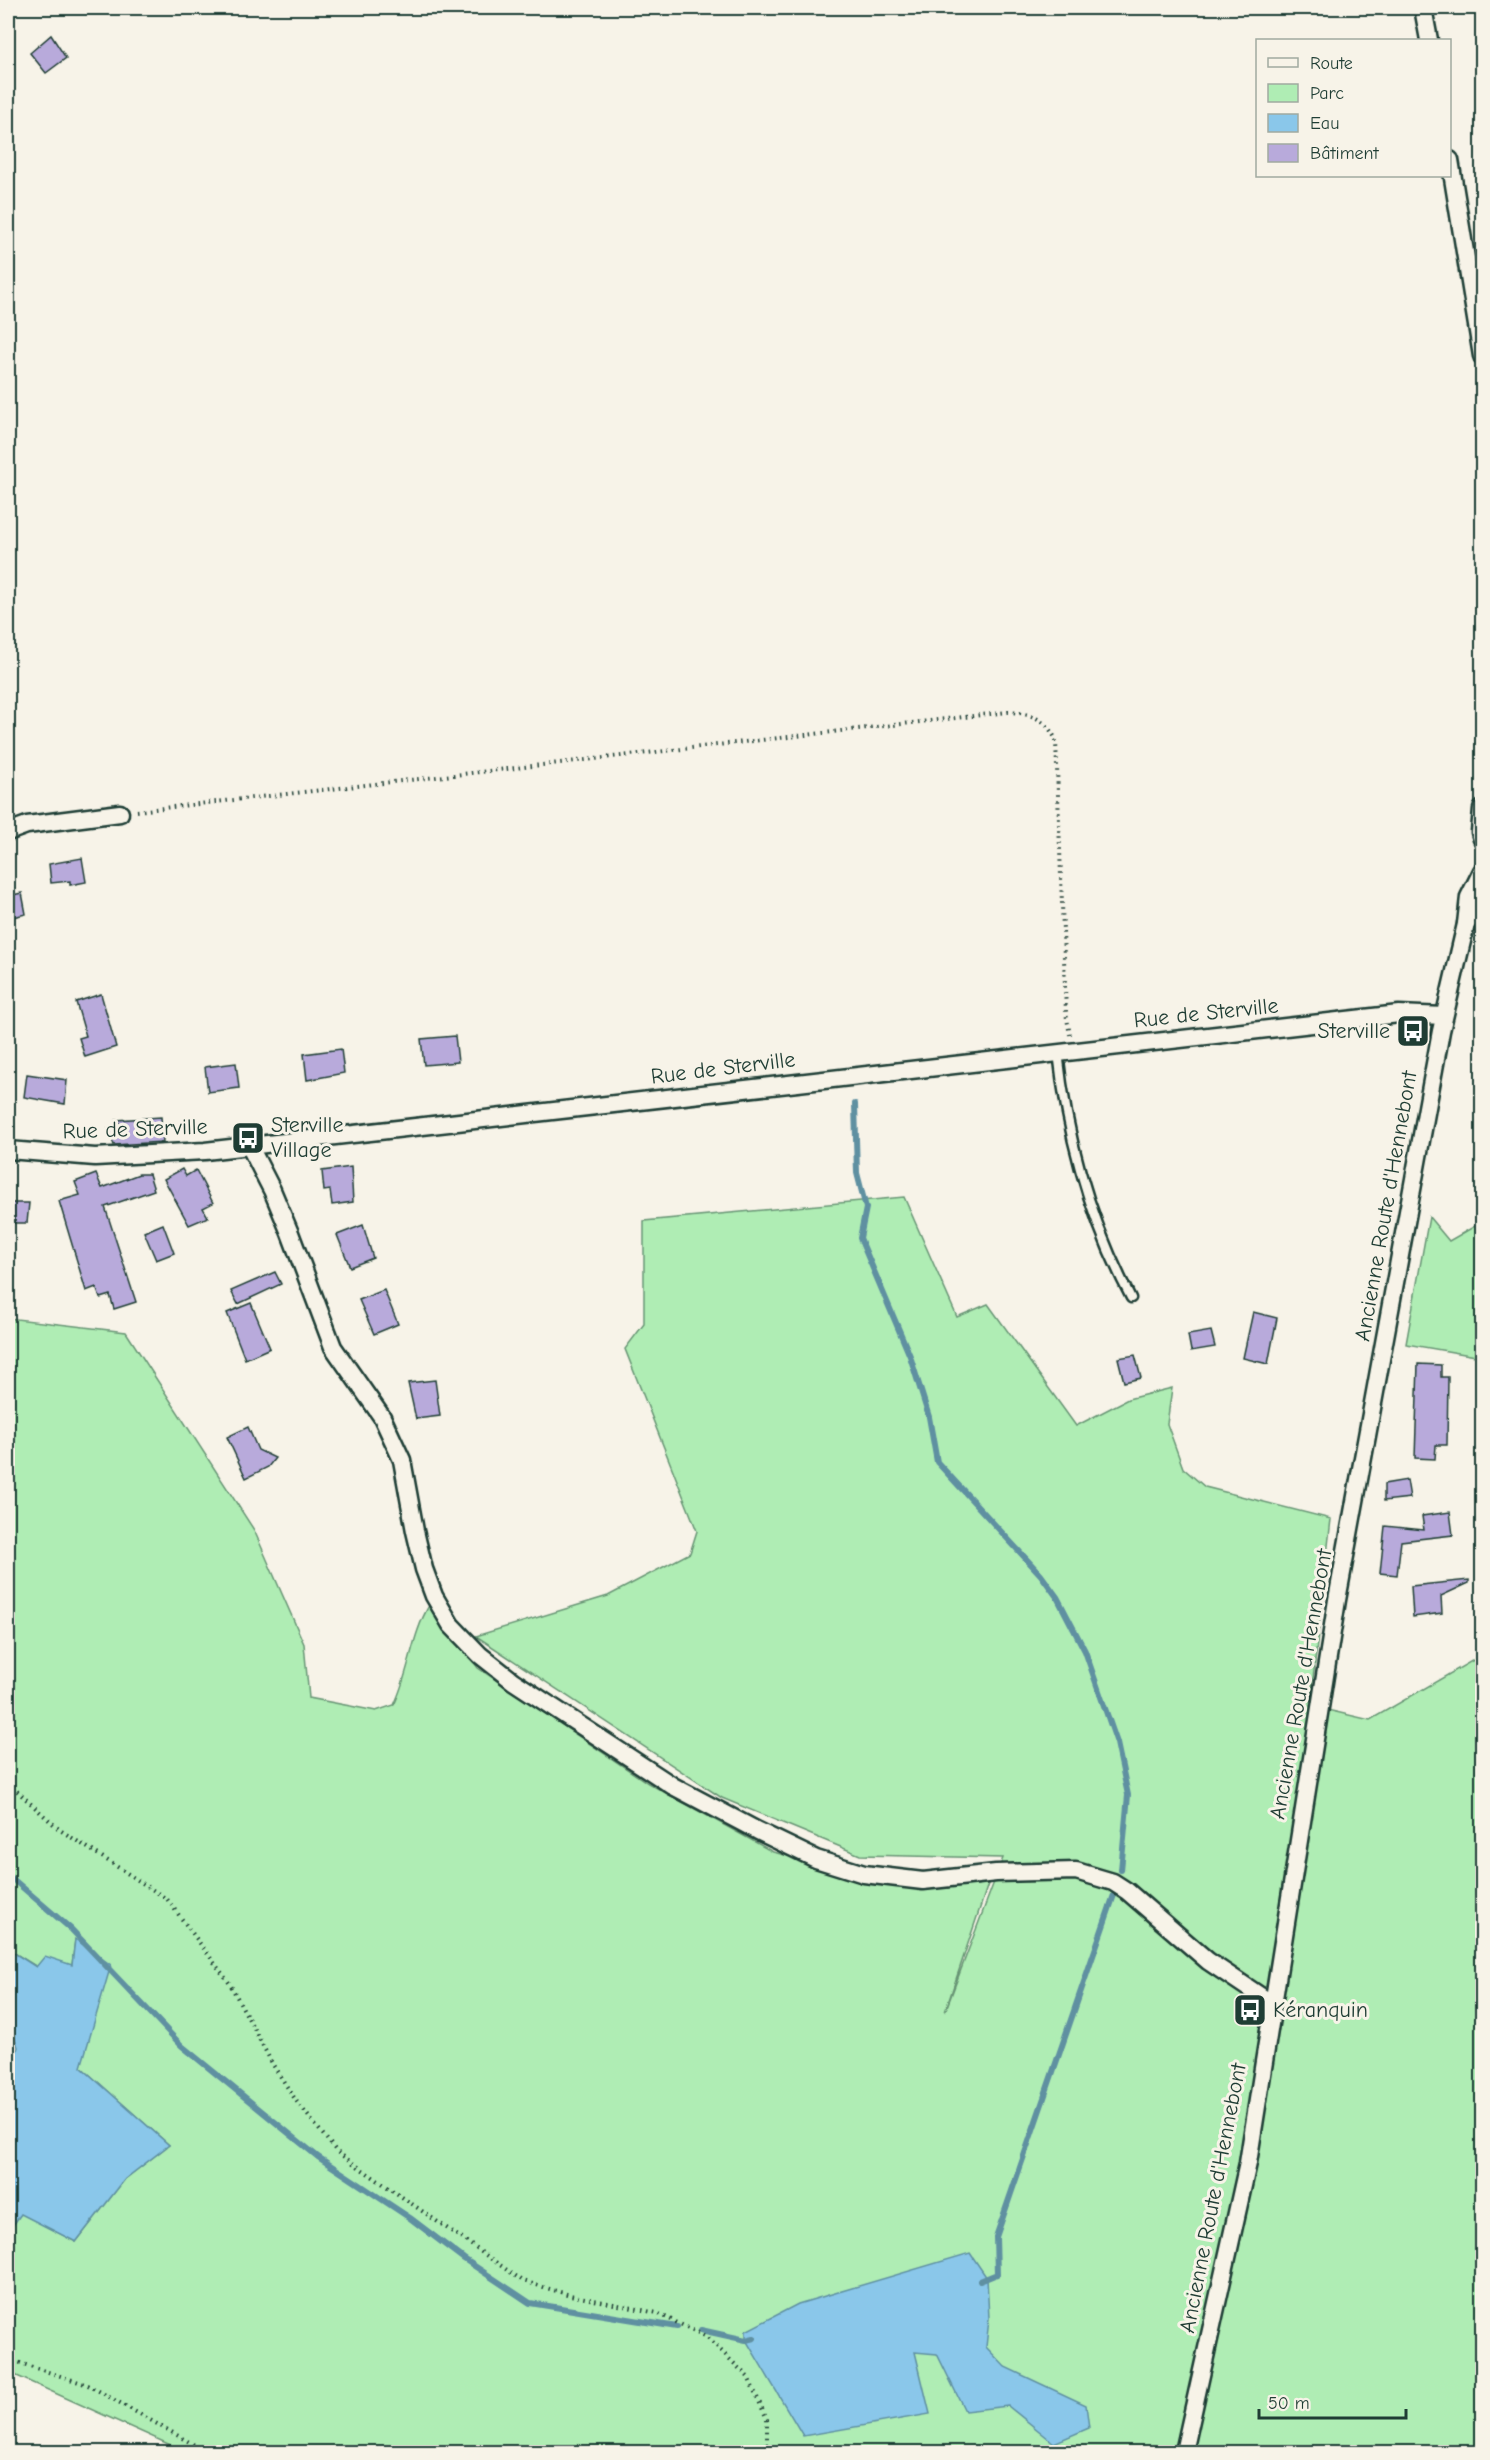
<svg xmlns="http://www.w3.org/2000/svg" width="1490" height="2460" font-family="'Comic Neue',sans-serif">
  <style>
    .green { fill: #afedb4; stroke: #679574; stroke-width: 1.5 }
    .water { fill: #8ac7ea; stroke: #5f90a1; stroke-width: 1.5 }
    .lines { fill: none; stroke-linecap: round; stroke-linejoin: round }
    .stream { stroke: #5f90a1; stroke-width: 6 }
    .building { fill: #b8aadb; stroke: #1f3d34; stroke-width: 1.5 }
    .lane-casing { stroke: #1f3d34; stroke-width: 13 }
    .street-casing { stroke: #1f3d34; stroke-width: 21 }
    .path { stroke: #1f3d34; stroke-width: 4; stroke-dasharray: 1.5 4.5; stroke-linecap: butt }
    .lane { stroke: #f7f3e8; stroke-width: 8 }
    .street { stroke: #f7f3e8; stroke-width: 16 }
    .labels { text-anchor: middle; dominant-baseline: central; stroke-width: 6; stroke-linejoin: round; paint-order: stroke }
    .street-label { font-size: 22px; fill: #1f3d34; stroke: #f7f3e8 }
    .poi-label { font-size: 22px; fill: #1f3d34; stroke: #f7f3e8; text-anchor: start }
  </style>
  <rect width="100%" height="100%" fill="#f7f3e8"/>
  <filter id="ink" filterUnits="userSpaceOnUse"><feTurbulence type="fractalNoise" baseFrequency=".0167" numOctaves="2"/><feDisplacementMap in="SourceGraphic" scale="12" xChannelSelector="R" yChannelSelector="G"/><feConvolveMatrix kernelMatrix="1 2 1 2 8 2 1 2 1" color-interpolation-filters="sRGB"/></filter>
  <g filter="url(#ink)">
    <!-- green -->
    <g class="green">
      <path d="M 904,1197 L 957,1317 L 988,1304 L 1076,1426 L 1128,1399 L 1172,1388 L 1167,1424 L 1183,1468 L 1205,1487 L 1331,1519 L 1310,1706 L 1370,1720 L 1482,1655 L 1482,2452 L 186,2452 L 8,2372 L 8,2232 L 21,2213 L 76,2242 L 125,2179 L 169,2145 L 81,2067 L 75,1939 L 72,1965 L 37,1967 L 8,1949 L 8,1318 L 126,1332 L 254,1530 L 304,1644 L 309,1698 L 376,1711 L 394,1705 C 410,1672 411,1635 430,1604 L 478,1668 L 648,1783 L 773,1852 L 918,1889 L 988,1884 L 945,2012 L 1003,1858 L 860,1855 L 722,1798 L 476,1636 L 608,1596 L 690,1553 L 697,1531 L 625,1349 L 644,1324 L 644,1221 Z"/>
      <path d="M 1429,1217 L 1449,1241 L 1482,1222 L 1482,1357 L 1406,1344 Z"/>
    </g>
    <!-- water -->
    <g class="water">
      <path d="M 75,1939 L 111,1965 L 81,2067 L 169,2145 L 125,2179 L 76,2242 L 21,2214 L 8,2232 L 8,2077 L 18,2047 L 8,2019 L 8,1949 L 36,1967 L 45,1956 L 72,1965 Z"/>
      <path d="M 970,2253 L 987,2278 L 989,2319 L 986,2347 L 1005,2367 L 1086,2405 L 1089,2428 L 1054,2443 L 1008,2406 L 965,2411 L 937,2354 L 915,2352 L 930,2414 L 803,2436 L 746,2340 L 746,2331 L 798,2304 Z"/>
    </g>
    <g class="lines">
      <!-- stream -->
      <g class="stream">
        <path d="M 855,1104 L 857,1173 L 866,1208 L 860,1238 L 910,1356 L 929,1417 L 937,1462 L 1041,1575 L 1057,1597 L 1085,1651 L 1117,1743 L 1128,1795 L 1121,1870"/>
        <path d="M 8,1875 L 71,1929 L 182,2046 L 318,2157 L 410,2218 L 464,2259 L 530,2303 L 677,2327"/>
        <path d="M 980,2281 L 997,2274 L 996,2237 L 1115,1892"/>
        <path d="M 701,2330 L 746,2340 L 754,2338"/>
      </g>
    </g>
    <!-- building -->
    <g class="building">
      <path d="M 51,35 L 66,58 L 46,73 L 30,53 Z"/>
      <path d="M 82,858 L 86,882 L 70,885 L 70,881 L 51,883 L 49,864 Z"/>
      <path d="M 22,893 L 26,914 L 8,918 L 8,896 Z"/>
      <path d="M 101,994 L 116,1047 L 85,1057 L 79,1038 L 86,1036 L 76,1002 Z"/>
      <path d="M 455,1036 L 458,1062 L 424,1065 L 421,1039 Z"/>
      <path d="M 341,1049 L 344,1073 L 307,1080 L 304,1054 Z"/>
      <path d="M 236,1063 L 239,1088 L 208,1092 L 205,1067 Z"/>
      <path d="M 27,1074 L 67,1080 L 65,1104 L 24,1097 Z"/>
      <path d="M 161,1117 L 163,1142 L 114,1145 L 108,1129 L 122,1127 L 117,1120 Z"/>
      <path d="M 351,1167 L 353,1202 L 332,1205 L 330,1190 L 324,1191 L 322,1171 Z"/>
      <path d="M 182,1169 L 186,1176 L 196,1170 L 213,1203 L 203,1208 L 208,1217 L 189,1225 L 164,1179 Z"/>
      <path d="M 96,1174 L 102,1188 L 139,1174 L 149,1174 L 154,1190 L 105,1207 L 136,1302 L 114,1309 L 110,1295 L 100,1298 L 96,1287 L 86,1291 L 59,1201 L 80,1195 L 75,1182 Z"/>
      <path d="M 8,1203 L 29,1203 L 27,1223 L 8,1223 Z"/>
      <path d="M 163,1224 L 174,1253 L 156,1260 L 144,1232 Z"/>
      <path d="M 363,1225 L 373,1258 L 350,1267 L 337,1235 Z"/>
      <path d="M 275,1272 L 281,1284 L 238,1304 L 231,1291 Z"/>
      <path d="M 384,1290 L 398,1324 L 374,1334 L 359,1300 Z"/>
      <path d="M 251,1303 L 270,1348 L 245,1359 L 227,1313 Z"/>
      <path d="M 1253,1312 L 1277,1318 L 1268,1364 L 1243,1358 Z"/>
      <path d="M 1211,1331 L 1215,1347 L 1191,1351 L 1188,1335 Z"/>
      <path d="M 1135,1355 L 1141,1378 L 1124,1382 L 1118,1358 Z"/>
      <path d="M 1418,1364 L 1441,1365 L 1441,1377 L 1448,1377 L 1447,1445 L 1436,1445 L 1435,1459 L 1415,1458 Z"/>
      <path d="M 435,1380 L 440,1416 L 416,1419 L 408,1383 Z"/>
      <path d="M 248,1427 L 258,1450 L 275,1458 L 268,1467 L 246,1478 L 227,1437 Z"/>
      <path d="M 1407,1480 L 1410,1498 L 1384,1501 L 1384,1484 Z"/>
      <path d="M 1450,1512 L 1453,1535 L 1401,1541 L 1397,1575 L 1380,1573 L 1385,1526 L 1424,1530 L 1422,1516 Z"/>
      <path d="M 1469,1580 L 1469,1583 L 1441,1596 L 1442,1613 L 1413,1617 L 1411,1586 Z"/>
    </g>
    <g class="lines">
      <!-- lane casing -->
      <g class="lane-casing">
        <path id="lane" d="M 1058,1052 C 1067,1138 1091,1222 1131,1298"/>
      </g>
      <!-- street casing -->
      <g class="street-casing">
        <g id="street">
          <path d="M 1423,8 L 1429,40"/>
          <path d="M 1450,160 L 1482,356"/>
          <path d="M 1482,809 L 1480,832 L 1482,839"/>
          <path d="M 8,832 L 27,825 L 120,813"/>
          <path d="M 1466,924 L 1482,906"/>
          <path d="M 249,1145 L 272,1190 L 290,1233 L 333,1347 L 382,1417 L 402,1460 L 415,1531 L 424,1569 L 434,1596 L 451,1625 L 480,1655 L 513,1681 L 673,1786 L 758,1831 L 816,1859 L 864,1874 L 923,1881 L 996,1873 L 1076,1871 L 1113,1882 L 1127,1891 L 1208,1961 L 1272,2004"/>
          <path d="M 8,1150 L 95,1157 L 205,1151 L 1399,1014 L 1444,1016"/>
          <path d="M 1184,2452 L 1248,2163 L 1337,1600 L 1441,1031 L 1466,924 L 1469,897 L 1482,871"/>
        </g>
      </g>
      <!-- path -->
      <g class="path">
        <path d="M 137,811 L 1008,712 C 1031,713 1046,719 1056,740 L 1066,1013 L 1070,1035"/>
        <path d="M 8,1783 L 60,1830 L 167,1899 L 230,1984 L 273,2065 L 297,2102 L 337,2152 L 523,2281 L 570,2295 L 657,2313 L 707,2337 L 748,2377 L 767,2419 L 767,2452"/>
        <path d="M 8,2359 L 88,2385 L 207,2452"/>
      </g>
      <!-- lane -->
      <use href="#lane" class="lane"/>
      <!-- street -->
      <use href="#street" class="street"/>
    </g>
  </g>
  <!-- icons -->
  <defs>
    <g id="bus-square" transform="scale(1.725)"><rect x="-9" y="-9" width="18" height="18" rx="4" fill="#1f3d34" stroke="#f7f3e8"/><path d="M-5-6H5V4H4V6H2V4H-2V6H-4V4H-5ZM-3.5-4V0h7V-4ZM-3.5 1.2v1.5H-2V1.2ZM2 1.2v1.5H3.5V1.2Z" fill="#fff"/></g>
  </defs>
  <g fill-rule="evenodd">
    <use href="#bus-square" x="1413" y="1031"/>
    <use href="#bus-square" x="248" y="1138"/>
    <use href="#bus-square" x="1250" y="2010"/>
  </g>
  <g class="labels">
    <!-- street labels -->
    <g class="street-label">
      <text transform="translate(1206 1013) rotate(-6)">Rue de Sterville</text>
      <text transform="translate(723 1068) rotate(-7)">Rue de Sterville</text>
      <text transform="translate(135 1129) rotate(-2)">Rue de Sterville</text>
      <text transform="translate(1386 1206) rotate(-80)">Ancienne Route d'Hennebont</text>
      <text transform="translate(1301 1684) rotate(-80)">Ancienne Route d'Hennebont</text>
      <text transform="translate(1213 2198) rotate(-79)">Ancienne Route d'Hennebont</text>
    </g>
    <!-- poi labels -->
    <g class="poi-label">
      <text x="1390" y="1031" text-anchor="end">Sterville</text>
      <text x="271" y="1125">Sterville<tspan x="271" dy="25">Village</tspan></text>
      <text x="1273" y="2010">Kéranquin</text>
    </g>
  </g>
  <!-- margin -->
  <rect width="1490" height="2460" fill="none" stroke="#f7f3e8" stroke-width="30"/>
  <rect x="15" y="15" width="1460" height="2430" fill="none" stroke="#1f3d34" stroke-width="2" filter="url(#ink)"/>
  <!-- legend -->
  <rect x="1256" y="39" width="195" height="138" fill="#f7f3e8" stroke="#a1aaa0" stroke-width="1.5"/>
  <rect x="1268" y="58" width="30" height="9" fill="#f7f3e8" stroke="#a1aaa0" stroke-width="1.5"/>
  <text x="1310" y="69" font-size="18" fill="#1f3d34">Route</text>
  <rect x="1268" y="84" width="30" height="18" fill="#afedb4" stroke="#a1aaa0" stroke-width="1.5"/>
  <text x="1310" y="99" font-size="18" fill="#1f3d34">Parc</text>
  <rect x="1268" y="114" width="30" height="18" fill="#8ac7ea" stroke="#a1aaa0" stroke-width="1.5"/>
  <text x="1310" y="129" font-size="18" fill="#1f3d34">Eau</text>
  <rect x="1268" y="144" width="30" height="18" fill="#b8aadb" stroke="#a1aaa0" stroke-width="1.5"/>
  <text x="1310" y="159" font-size="18" fill="#1f3d34">Bâtiment</text>
  <!-- scale -->
  <path d="M1259 2409v9h147v-9" fill="none" stroke="#1f3d34" stroke-width="3"/>
  <text x="1268" y="2409" font-size="18" fill="#1f3d34" stroke="#f7f3e8" stroke-width="4.5" paint-order="stroke">50 m</text>
</svg>
